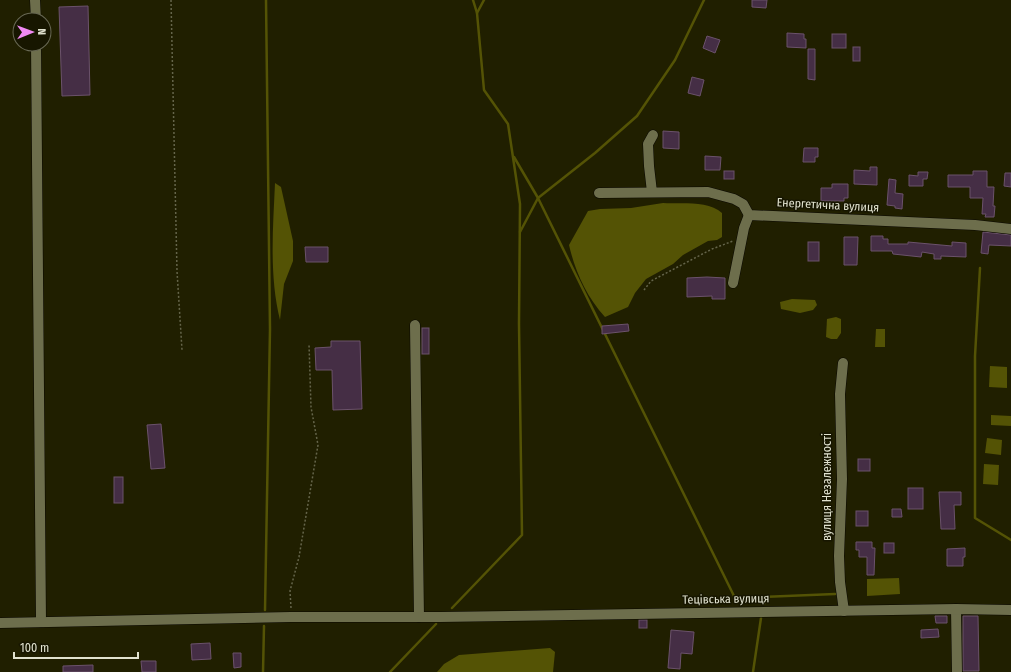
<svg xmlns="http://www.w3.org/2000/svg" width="1011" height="672" font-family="'Fira Sans Condensed',sans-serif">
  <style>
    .water { fill: #545305 }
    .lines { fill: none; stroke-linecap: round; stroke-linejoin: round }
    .stream { stroke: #545305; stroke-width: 2.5 }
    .building { fill: #452e45; stroke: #6b526b }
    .minor-casing { stroke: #0a0800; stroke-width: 11 }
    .path { stroke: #65654a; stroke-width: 1.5; stroke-dasharray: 2 2; stroke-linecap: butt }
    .minor { stroke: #6d6e4c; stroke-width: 10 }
    .labels { text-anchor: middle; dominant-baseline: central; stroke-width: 3; stroke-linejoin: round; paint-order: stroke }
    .street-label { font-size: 12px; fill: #e1e2cf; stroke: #171600 }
  </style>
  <rect width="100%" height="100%" fill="#201f00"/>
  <!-- water -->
  <g class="water">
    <path d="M 275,183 L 281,187 L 293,241 L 293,261 L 284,284 L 280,320 C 269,275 273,229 275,183 Z"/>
    <path d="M 663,203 C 681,204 708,200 722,213 L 722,237 L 717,240 L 708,241 L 683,255 L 673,264 L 646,279 L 635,293 L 628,307 L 605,317 C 586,296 575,271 569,245 L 588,211 L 600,209 L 631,208 Z"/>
    <path d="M 792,299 L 815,300 L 817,305 L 813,310 L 800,313 L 781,309 L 780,302 Z"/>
    <path d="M 836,317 L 841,319 L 841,333 L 837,339 L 831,339 L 826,337 L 827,319 Z"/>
    <path d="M 876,329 L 885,329 L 885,347 L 875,347 Z"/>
    <path d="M 990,366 L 1007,367 L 1007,388 L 989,387 Z"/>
    <path d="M 991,415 L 1011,416 L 1011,426 L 991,425 Z"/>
    <path d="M 987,438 L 1002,440 L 1001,455 L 985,453 Z"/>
    <path d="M 984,464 L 999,465 L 998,485 L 983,484 Z"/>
    <path d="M 899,578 L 900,594 L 867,596 L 867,579 Z"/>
    <path d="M 550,648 L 555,652 L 553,672 L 437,672 L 444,664 L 459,655 Z"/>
  </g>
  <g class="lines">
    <!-- stream -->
    <g class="stream">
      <path d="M 477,13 L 484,0"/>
      <path d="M 514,157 L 538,198 L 735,598 L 835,594"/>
      <path d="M 520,232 L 538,198 L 595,153 L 637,116 L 675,60 L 704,0"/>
      <path d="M 980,268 L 975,356 L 975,518 L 1011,540"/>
      <path d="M 764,604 L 767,597"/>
      <path d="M 452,608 L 522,535 L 519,324 L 520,204 L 508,124 L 484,90 L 477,13 L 473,0"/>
      <path d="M 265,610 L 270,329 L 266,0"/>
      <path d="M 263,672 L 264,626"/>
      <path d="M 390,672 L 436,624"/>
      <path d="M 753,672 L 761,618"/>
    </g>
  </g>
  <!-- building -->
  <g class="building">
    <path d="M 752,0 L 767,0 L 766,8 L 752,7 Z"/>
    <path d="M 88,6 L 90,95 L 62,96 L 59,7 Z"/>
    <path d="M 787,33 L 804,34 L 804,39 L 806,39 L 806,48 L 787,47 Z"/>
    <rect x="832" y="34" width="14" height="14"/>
    <path d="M 707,36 L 720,40 L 715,53 L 703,48 Z"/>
    <rect x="853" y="47" width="7" height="14"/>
    <path d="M 808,49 L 815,49 L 815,80 L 808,79 Z"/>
    <path d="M 692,77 L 704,80 L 700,96 L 688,93 Z"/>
    <path d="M 663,131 L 679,132 L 679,149 L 663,148 Z"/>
    <path d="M 804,148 L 818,148 L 818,157 L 815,157 L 815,162 L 803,162 Z"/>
    <path d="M 705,156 L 721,157 L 720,170 L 705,170 Z"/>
    <path d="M 870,167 L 877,167 L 877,185 L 854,184 L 854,170 L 870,171 Z"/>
    <rect x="724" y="171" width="10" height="8"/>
    <path d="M 973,171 L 987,171 L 987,187 L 994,187 L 993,206 L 995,206 L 994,217 L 985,217 L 986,214 L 982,214 L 983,198 L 970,198 L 970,187 L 948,187 L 948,175 L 973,175 Z"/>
    <path d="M 918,172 L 928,172 L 927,179 L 923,179 L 923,186 L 909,186 L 909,175 L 918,176 Z"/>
    <path d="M 1005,173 L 1011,173 L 1011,187 L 1004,186 Z"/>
    <path d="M 889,179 L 896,180 L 895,193 L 903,194 L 902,209 L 895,208 L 895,206 L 887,205 Z"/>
    <path d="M 832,184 L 848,184 L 848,198 L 844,198 L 844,201 L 821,201 L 821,188 L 832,188 Z"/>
    <path d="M 983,232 L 1011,235 L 1011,246 L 989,245 L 988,254 L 981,253 Z"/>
    <path d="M 871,236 L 883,236 L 883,239 L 888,239 L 888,244 L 908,244 L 908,242 L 952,246 L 952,242 L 966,243 L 966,257 L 941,256 L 941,259 L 934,259 L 934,254 L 922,252 L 921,257 L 893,254 L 892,251 L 871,251 Z"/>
    <path d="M 844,237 L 858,237 L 857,265 L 844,265 Z"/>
    <rect x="808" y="242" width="11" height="19"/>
    <path d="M 305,247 L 328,247 L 328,262 L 306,262 Z"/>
    <path d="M 707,277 L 725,278 L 725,299 L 712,299 L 712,296 L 687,297 L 687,278 Z"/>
    <path d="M 628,324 L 629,331 L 602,334 L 602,326 Z"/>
    <rect x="422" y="328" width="7" height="26"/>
    <path d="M 331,341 L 360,341 L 362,409 L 333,410 L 332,370 L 316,370 L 315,348 L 331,347 Z"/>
    <path d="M 161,424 L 165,468 L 151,469 L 147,425 Z"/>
    <rect x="858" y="459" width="12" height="12"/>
    <rect x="114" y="477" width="9" height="26"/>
    <rect x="908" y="488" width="15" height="21"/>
    <path d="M 939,492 L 961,492 L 961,505 L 954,505 L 955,529 L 941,529 Z"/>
    <path d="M 892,509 L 901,509 L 902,517 L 892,517 Z"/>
    <rect x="856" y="511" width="12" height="15"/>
    <path d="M 856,542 L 872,542 L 872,548 L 875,548 L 874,575 L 867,575 L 867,557 L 859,557 L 859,550 L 856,550 Z"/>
    <rect x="884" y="543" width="10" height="10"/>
    <path d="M 965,548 L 965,557 L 963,557 L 963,566 L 947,566 L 947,549 Z"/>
    <path d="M 935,616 L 947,616 L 947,623 L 936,623 Z"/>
    <path d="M 963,616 L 978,616 L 979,671 L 963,671 Z"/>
    <rect x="639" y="620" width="8" height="8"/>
    <path d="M 938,629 L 939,637 L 921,638 L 921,630 Z"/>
    <path d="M 671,630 L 694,632 L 692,654 L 681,653 L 680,669 L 668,668 Z"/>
    <path d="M 210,643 L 211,659 L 192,660 L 191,644 Z"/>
    <path d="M 233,653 L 241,653 L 241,667 L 234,668 Z"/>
    <path d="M 141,661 L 156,661 L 156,672 L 142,672 Z"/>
    <path d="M 93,665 L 93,672 L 63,672 L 63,666 Z"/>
  </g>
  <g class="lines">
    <!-- minor casing -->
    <g class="minor-casing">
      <g id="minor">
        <path d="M 35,0 L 36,20"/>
        <path d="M 36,44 L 41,622"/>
        <path d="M 652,192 L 649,166 L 648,144 L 653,135"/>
        <path d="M 599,193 L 708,192 L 734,199 L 743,204 L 749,215 L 975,225 L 1011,229"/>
        <path d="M 733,283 L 744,228 L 749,215"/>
        <path d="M 415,325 L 419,617"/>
        <path d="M 843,363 L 840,394 L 842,479 L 839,556 L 840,582 L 844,611"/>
        <path d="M 956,609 L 957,672"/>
        <path d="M 0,623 L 291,617 L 440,617 L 956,609 L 1011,610"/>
      </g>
    </g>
    <!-- path -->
    <g class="path">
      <path d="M 171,0 L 177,271 L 182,350"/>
      <path d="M 644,290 L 651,281 L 712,249 L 733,241"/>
      <path d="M 291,608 L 290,591 L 299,557 L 318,445 L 311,407 L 309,344"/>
    </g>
    <!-- minor -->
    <use href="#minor" class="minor"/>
  </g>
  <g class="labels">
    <!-- street labels -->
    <g class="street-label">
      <text transform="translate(828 205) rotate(3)">Енергетична вулиця</text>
      <text transform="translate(827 487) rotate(-90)">вулиця Незалежності</text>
      <text transform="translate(726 599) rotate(-1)">Тецівська вулиця</text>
    </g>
  </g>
  <!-- north arrow -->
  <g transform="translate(32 32) rotate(89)"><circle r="19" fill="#171600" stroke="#686853"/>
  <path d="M0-3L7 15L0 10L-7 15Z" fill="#f18af4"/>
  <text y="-6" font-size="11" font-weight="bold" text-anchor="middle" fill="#e1e2cf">N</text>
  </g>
  <!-- scale -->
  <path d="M14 652v6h124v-6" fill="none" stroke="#e1e2cf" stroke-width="2"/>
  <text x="20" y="652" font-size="12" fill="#e1e2cf" stroke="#171600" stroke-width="3" paint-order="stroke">100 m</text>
</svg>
